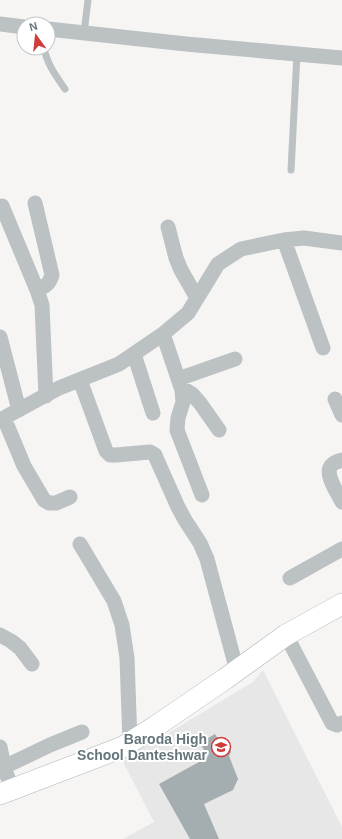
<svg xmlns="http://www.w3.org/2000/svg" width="342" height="839" viewBox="0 0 342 839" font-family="Arial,sans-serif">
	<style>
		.built { fill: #e7e7e7 }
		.building { fill: #a4adb0 }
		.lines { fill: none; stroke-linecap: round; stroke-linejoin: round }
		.secondary-casing { stroke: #aeb5b8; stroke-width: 22 }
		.lane { stroke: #bcc1c3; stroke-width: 7 }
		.street { stroke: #bcc1c3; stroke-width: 15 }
		.secondary { stroke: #fff; stroke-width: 21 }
		.labels { text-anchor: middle; stroke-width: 4; stroke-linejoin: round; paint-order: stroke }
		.poi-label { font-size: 14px; font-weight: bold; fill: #65767b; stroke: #fff; text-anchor: end }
	</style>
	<rect width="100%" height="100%" fill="#f6f5f3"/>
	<path class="built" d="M263,670L342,827V839H123L154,822L120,756L160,738L253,682Z"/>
	<path class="building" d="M215,734L223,747L227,745L231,752L229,756L238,779L233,790L204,804L219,839H190L159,784L208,757L200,743Z"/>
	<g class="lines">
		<defs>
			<path id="secondary" d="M0,794L123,747L156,726L225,679L286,635L342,604"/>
		</defs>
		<use href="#secondary" class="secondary-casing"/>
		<path class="lane" d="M84,33L88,0
			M44,48C47,64 56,76 65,89
			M291,170L297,54"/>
		<path class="street" d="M0,24L24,27
			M48,29L186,44L342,58
			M35,203L52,275C49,285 45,286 37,290
			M2,206L37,290L42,305L46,396
			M168,227L176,258L181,270L197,298
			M284,240L323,348
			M163,334L182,390L183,402L178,418L177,430L202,495
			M0,337L19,410
			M134,354L153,413
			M178,379L235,359
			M80,380L106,451L110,455H116L150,452L155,455L157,460L178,507L185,520L200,543L207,559L237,671
			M181,387L192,394L200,403L219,430
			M335,399L342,415
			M4,418L24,466L44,500L49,503H56L70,497
			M0,420L59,388L119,364L163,334L188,313L218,264L241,249L284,240L304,238L342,243
			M342,460C339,461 335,462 333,464C322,472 338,493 342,502
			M80,544L114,601L122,625L127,658L130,742
			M290,578L342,549
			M0,635L11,641L20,648L32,664
			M286,635L332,723L337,725L342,723
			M0,747L4,767L12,789
			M4,767L50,745L82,732"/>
		<use href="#secondary" class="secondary"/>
	</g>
	<defs>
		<symbol id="school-ring" viewBox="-11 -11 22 22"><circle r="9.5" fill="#fff" stroke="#ce3c3b" stroke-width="1.5"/><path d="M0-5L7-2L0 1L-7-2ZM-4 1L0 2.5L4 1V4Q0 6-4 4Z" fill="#ce3c3b"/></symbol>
	</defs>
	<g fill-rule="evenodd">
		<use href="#school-ring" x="210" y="736" width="22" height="22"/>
	</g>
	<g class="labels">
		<g class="poi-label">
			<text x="207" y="744">Baroda High<tspan x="207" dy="16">School Danteshwar</tspan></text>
		</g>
	</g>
	<g transform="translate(36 36) rotate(345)"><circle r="19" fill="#ffffff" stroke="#c1c8ca"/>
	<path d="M0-3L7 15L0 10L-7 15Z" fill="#ce3c3b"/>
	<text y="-6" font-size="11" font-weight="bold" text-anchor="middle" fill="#65767b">N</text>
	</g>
</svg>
